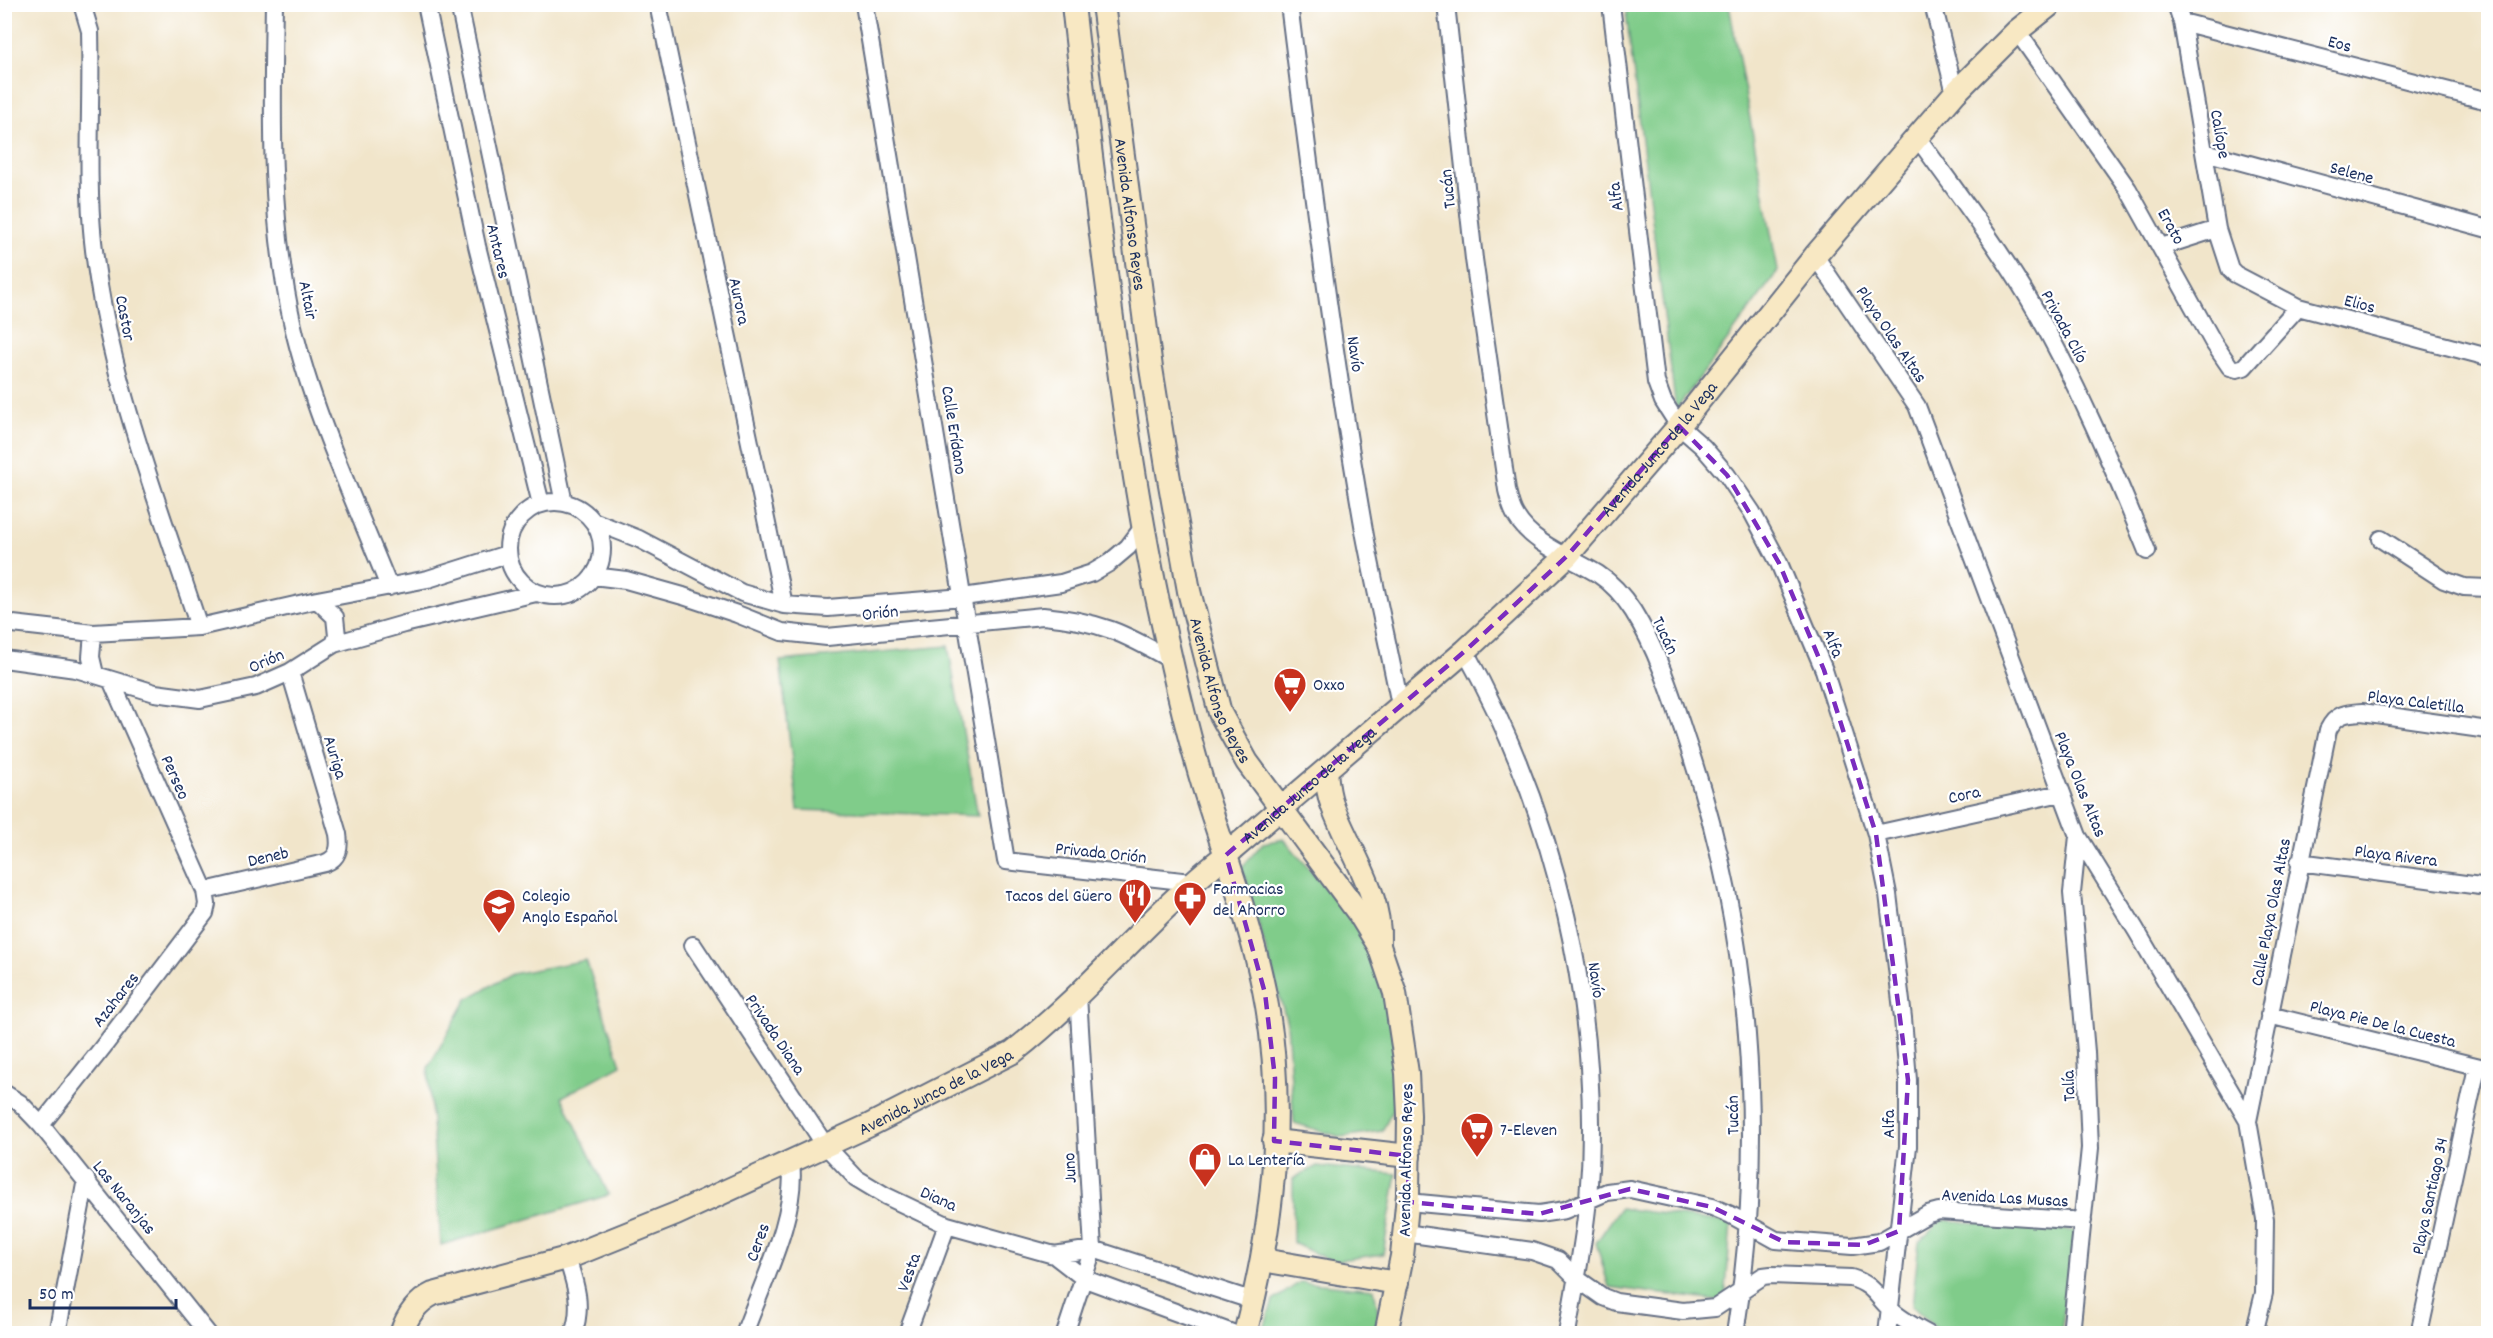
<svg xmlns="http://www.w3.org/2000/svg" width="2493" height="1338" viewBox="0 0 2493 1338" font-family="Dekko,sans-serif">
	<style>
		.green { fill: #80cc8a; stroke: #4e7e74; stroke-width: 1.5 }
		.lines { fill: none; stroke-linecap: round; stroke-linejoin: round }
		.street-casing { stroke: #666f84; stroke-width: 20 }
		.secondary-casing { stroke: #666f84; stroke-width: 26 }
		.street { stroke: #fff; stroke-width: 16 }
		.secondary { stroke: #f8e8c3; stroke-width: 22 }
		.marked { fill: none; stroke: #7b2cbf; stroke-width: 4.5; stroke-dasharray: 12 8; stroke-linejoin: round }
		.labels { text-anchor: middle; stroke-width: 4.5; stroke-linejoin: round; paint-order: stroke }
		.street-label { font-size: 18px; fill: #1b2f5e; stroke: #fff }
		.poi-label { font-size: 18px; fill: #1b2f5e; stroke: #fff; text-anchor: start }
	</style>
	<rect width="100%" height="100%" fill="#fff"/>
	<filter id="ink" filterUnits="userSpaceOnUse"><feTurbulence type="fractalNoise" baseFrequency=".0167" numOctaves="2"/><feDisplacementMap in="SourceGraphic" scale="12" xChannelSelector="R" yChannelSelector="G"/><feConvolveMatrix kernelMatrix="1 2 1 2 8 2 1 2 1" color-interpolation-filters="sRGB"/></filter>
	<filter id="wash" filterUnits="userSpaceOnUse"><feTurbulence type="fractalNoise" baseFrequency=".008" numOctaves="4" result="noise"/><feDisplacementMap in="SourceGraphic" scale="24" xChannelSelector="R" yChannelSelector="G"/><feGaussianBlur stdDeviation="1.35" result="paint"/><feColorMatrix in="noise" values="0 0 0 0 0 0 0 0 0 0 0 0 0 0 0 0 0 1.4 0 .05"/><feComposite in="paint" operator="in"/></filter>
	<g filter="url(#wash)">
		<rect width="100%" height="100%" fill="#f1e5ca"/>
		<path class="green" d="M1625,5H1729L1778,271L1676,410Z
			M948,646L978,816L798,810L780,661Z
			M1284,839L1369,940L1406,1086L1382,1131L1341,1137L1294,1123L1287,1023L1242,867L1263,843Z
			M586,960L621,1065L562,1097L609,1195L441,1245L428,1068L467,999L512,974Z
			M1317,1166L1397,1174L1383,1254L1331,1261L1293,1243V1179Z
			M1620,1208L1731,1223L1725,1302L1609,1287L1596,1243Z
			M1942,1220L2075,1231L2061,1333L1992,1334L1937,1329L1912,1306L1919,1242Z
			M1300,1282L1374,1289L1382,1333L1262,1334L1273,1301Z"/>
	</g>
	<g filter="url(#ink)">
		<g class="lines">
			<defs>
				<path id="street" d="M82,4L90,31C92,101 86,172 93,241C107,374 158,501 199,627
					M274,4C272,112 269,220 293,326C313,413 356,504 389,587
					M426,4L477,246L541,504
					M459,4L564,503
					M658,4L784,605
					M864,4L1006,861L1191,882
					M1289,4C1311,182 1334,360 1365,536C1376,593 1389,649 1400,705
					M1446,4L1474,259L1507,490C1509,498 1511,509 1516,516C1533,545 1571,557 1598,574C1612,583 1624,597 1633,611C1657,649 1672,696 1686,739C1751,930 1767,1134 1735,1334
					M1611,4L1656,382L1663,401L1679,426L1703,447L1727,475L1752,512L1779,563L1824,670L1876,834L1888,894L1903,1018L1908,1080V1146L1887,1334
					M1933,4L1955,93
					M2176,4L2182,22L2217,229L2230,269L2235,274L2298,307L2488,357
					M2182,22L2488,101
					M2017,31L2128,189L2213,342L2230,367L2237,369L2244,367L2298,307
					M1917,137C1955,190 1995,242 2029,299C2076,379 2112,465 2147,551
					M2205,152L2488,229
					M2161,247L2217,229
					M1815,256L1917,406L2078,836L2136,930L2248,1121L2265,1219L2264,1293L2254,1334
					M508 549a47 47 0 1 1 94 0a47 47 0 1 1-94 0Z
					M593,521L639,539L742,593L784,605L828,608L963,597L1061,583L1092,573L1109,563L1128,547L1143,527
					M2381,539L2444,580L2464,587L2488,588
					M593,576L626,580L683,596L737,614L782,632L827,637L1043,616C1099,621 1124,633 1171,660
					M317,600L335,617L337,636L334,644
					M4,623L93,633L199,627L317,600L428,579L507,554
					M93,633L91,657L95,674
					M1465,651C1555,813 1604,1013 1588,1199C1584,1244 1574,1289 1567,1334
					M4,659L76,669L155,693L200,699L256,687L290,672L334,644L404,624L536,593
					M1876,834L2061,793
					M2299,862L2488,887
					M205,891L325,863C339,858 340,847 338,834L290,672
					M693,945L825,1145L856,1178L886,1196L947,1225L1054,1255L1085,1279L1235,1334
					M2269,1015L2488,1069
					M4,1093L20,1103L41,1125L208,1334
					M2248,1121L2328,730C2336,714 2345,713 2362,712L2488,730
					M41,1125L103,1047L205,913L207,904L205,891L111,680
					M1408,1202L1539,1214L1565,1210L1607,1192L1630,1189L1712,1207L1731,1215L1776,1240L1852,1246L1879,1242L1928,1214L1939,1211L2083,1221
					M1405,1233L1532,1251L1558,1260L1576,1278L1603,1297L1616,1302L1683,1311L1715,1308L1763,1276L1771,1275L1851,1278C1874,1285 1875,1295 1891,1310C1902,1320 1915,1327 1928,1334
					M1054,1255L1093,1249L1254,1301
					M567,1258C576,1285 583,1306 573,1334
					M57,1334L86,1179
					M744,1334C762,1283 798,1215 791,1162
					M907,1334L947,1225
					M1065,1334L1093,1249L1078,995
					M2071,1334L2090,1148L2086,1052L2072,893L2078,836
					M2419,1334L2477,1067"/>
				<g id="secondary">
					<path d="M1073,4C1083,97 1095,189 1107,281C1121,387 1135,492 1157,597C1171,661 1185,725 1204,788C1225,856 1250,921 1264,990C1287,1104 1274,1223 1245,1334"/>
					<path id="s1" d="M1103,4L1151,368L1168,473L1189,591L1220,713L1247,762L1360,915L1379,946L1395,993L1407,1073L1409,1115L1408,1195L1402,1256L1386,1334"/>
					<path d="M1326,771C1327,783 1328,795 1333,807C1350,852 1381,892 1379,942"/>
					<path d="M1274,1141L1409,1156"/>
					<path d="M1263,1260L1397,1283"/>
					<path id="s2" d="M401,1334C407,1316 416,1302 433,1294L567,1258L676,1214L868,1126L1013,1052C1089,993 1149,915 1226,855L1465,651L1567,556L1679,426L1815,256L1955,93L2017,31L2051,4"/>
				</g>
			</defs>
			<use href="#street" class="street-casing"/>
			<use href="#secondary" class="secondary-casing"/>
			<use href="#street" class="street"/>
			<use href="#secondary" class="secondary"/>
		</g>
	</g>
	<path class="marked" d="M1679,426L1727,475L1779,563L1824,670L1876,834L1908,1080L1899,1231L1864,1245L1784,1242L1712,1207L1630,1189L1539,1214L1408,1202L1409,1156L1274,1141L1275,1078L1265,993L1226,855L1465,651L1567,556Z"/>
	<defs>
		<symbol id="supermarket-pin" viewBox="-11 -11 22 30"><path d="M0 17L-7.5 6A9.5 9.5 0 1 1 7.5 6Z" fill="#c8321e" stroke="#fff"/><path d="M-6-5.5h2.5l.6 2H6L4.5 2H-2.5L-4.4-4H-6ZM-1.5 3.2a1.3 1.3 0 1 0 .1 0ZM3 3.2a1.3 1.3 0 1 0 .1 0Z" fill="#fff"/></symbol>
		<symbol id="restaurant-pin" viewBox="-11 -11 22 30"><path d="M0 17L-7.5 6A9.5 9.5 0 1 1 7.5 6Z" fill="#c8321e" stroke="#fff"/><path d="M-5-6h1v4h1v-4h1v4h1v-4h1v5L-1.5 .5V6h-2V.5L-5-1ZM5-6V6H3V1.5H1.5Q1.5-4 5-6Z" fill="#fff"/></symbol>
		<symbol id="pharmacy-pin" viewBox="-11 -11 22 30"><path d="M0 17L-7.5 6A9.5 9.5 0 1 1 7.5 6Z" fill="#c8321e" stroke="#fff"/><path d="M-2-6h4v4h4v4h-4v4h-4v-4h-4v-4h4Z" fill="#fff"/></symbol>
		<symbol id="university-pin" viewBox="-11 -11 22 30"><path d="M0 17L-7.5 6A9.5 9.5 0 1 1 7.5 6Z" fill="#c8321e" stroke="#fff"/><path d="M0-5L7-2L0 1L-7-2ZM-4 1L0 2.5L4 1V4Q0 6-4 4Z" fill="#fff"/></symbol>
		<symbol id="shop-pin" viewBox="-11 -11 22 30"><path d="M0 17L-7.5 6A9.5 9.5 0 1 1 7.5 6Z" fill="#c8321e" stroke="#fff"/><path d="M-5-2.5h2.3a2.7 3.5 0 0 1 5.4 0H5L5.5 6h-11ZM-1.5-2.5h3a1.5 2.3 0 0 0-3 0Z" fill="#fff"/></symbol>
	</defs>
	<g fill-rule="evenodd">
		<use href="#supermarket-pin" x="1271" y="665" width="38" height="52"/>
		<use href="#restaurant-pin" x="1116" y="876" width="38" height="52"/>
		<use href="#pharmacy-pin" x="1171" y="879" width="38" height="52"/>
		<use href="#university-pin" x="480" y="886" width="38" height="52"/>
		<use href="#supermarket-pin" x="1458" y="1110" width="38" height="52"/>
		<use href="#shop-pin" x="1186" y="1140" width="38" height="52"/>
	</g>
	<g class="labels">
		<g class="street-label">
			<text transform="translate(2340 43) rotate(15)" y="6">Eos</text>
			<text transform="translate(2221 134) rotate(80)" y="6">Calíope</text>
			<text transform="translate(2352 172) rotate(15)" y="6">Selene</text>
			<text transform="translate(1447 189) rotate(-96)" y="6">Tucán</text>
			<text transform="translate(1615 197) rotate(-97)" y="6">Alfa</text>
			<text dy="6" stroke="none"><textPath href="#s1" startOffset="212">Avenida Alfonso Reyes</textPath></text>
			<text transform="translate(2172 226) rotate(61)" y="6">Erato</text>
			<text transform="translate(499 251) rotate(77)" y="6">Antares</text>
			<text transform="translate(309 300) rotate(79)" y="6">Altair</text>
			<text transform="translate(740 301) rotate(78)" y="6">Aurora</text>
			<text transform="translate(2360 303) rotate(15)" y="6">Elios</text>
			<text transform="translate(126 318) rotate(79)" y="6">Castor</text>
			<text transform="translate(2065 326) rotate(62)" y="6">Privada Clío</text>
			<text transform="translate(1892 334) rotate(56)" y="6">Playa Olas Altas</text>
			<text transform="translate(1356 354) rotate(82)" y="6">Navío</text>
			<text transform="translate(955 430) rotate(81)" y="6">Calle Erídano</text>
			<text dy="6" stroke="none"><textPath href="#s2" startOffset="1568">Avenida Junco de la Vega</textPath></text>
			<text transform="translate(880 612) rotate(-6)" y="6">Orión</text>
			<text transform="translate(1666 635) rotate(65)" y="6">Tucán</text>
			<text transform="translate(1834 643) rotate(68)" y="6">Alfa</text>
			<text transform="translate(266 660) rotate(-24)" y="6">Orión</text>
			<text dy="6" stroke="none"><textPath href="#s1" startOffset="698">Avenida Alfonso Reyes</textPath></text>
			<text transform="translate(2416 701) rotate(7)" y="6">Playa Caletilla</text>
			<text transform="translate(336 757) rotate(73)" y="6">Auriga</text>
			<text transform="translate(176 777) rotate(66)" y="6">Perseo</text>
			<text transform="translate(2081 784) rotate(68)" y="6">Playa Olas Altas</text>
			<text dy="6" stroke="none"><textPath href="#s2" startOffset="1082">Avenida Junco de la Vega</textPath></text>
			<text transform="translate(1964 794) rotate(-12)" y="6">Cora</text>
			<text transform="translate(1101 852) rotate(6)" y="6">Privada Orión</text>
			<text transform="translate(2396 855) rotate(7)" y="6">Playa Rivera</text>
			<text transform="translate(268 856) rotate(-13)" y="6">Deneb</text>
			<text transform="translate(2270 912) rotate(-79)" y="6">Calle Playa Olas Altas</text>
			<text transform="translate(1597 980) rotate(82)" y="6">Navío</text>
			<text transform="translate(115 999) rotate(-52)" y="6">Azahares</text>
			<text transform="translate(2383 1023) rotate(14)" y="6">Playa Pie De la Cuesta</text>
			<text transform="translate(776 1034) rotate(56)" y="6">Privada Diana</text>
			<text transform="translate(2068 1086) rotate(-92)" y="6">Talía</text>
			<text dy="6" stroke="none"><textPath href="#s2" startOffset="596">Avenida Junco de la Vega</textPath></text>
			<text transform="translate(1732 1115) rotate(-91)" y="6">Tucán</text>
			<text transform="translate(1888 1124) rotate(-90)" y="6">Alfa</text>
			<text transform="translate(1405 1160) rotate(-89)" y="6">Avenida Alfonso Reyes</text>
			<text transform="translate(1069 1168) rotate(-93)" y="6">Juno</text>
			<text transform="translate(2429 1196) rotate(-78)" y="6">Playa Santiago 34</text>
			<text transform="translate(125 1197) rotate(51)" y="6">Las Naranjas</text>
			<text transform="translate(2005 1197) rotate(3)" y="6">Avenida Las Musas</text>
			<text transform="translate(939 1198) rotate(24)" y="6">Diana</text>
			<text transform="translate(757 1242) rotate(-70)" y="6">Ceres</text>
			<text transform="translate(908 1272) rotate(-70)" y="6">Vesta</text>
		</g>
		<g class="poi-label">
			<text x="1313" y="690">Oxxo</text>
			<text x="1213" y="894">Farmacias<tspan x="1213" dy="21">del Ahorro</tspan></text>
			<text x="522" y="901">Colegio<tspan x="522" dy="21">Anglo Español</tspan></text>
			<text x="1112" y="901" text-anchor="end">Tacos del Güero</text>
			<text x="1500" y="1135">7-Eleven</text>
			<text x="1228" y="1165">La Lentería</text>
		</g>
	</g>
	<rect width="2493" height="1338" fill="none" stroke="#fff" stroke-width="24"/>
	<path d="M30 1299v9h146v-9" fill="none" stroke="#1b2f5e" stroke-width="3"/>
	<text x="39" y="1299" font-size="18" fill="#1b2f5e" stroke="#ffffff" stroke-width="4.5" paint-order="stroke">50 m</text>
</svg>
